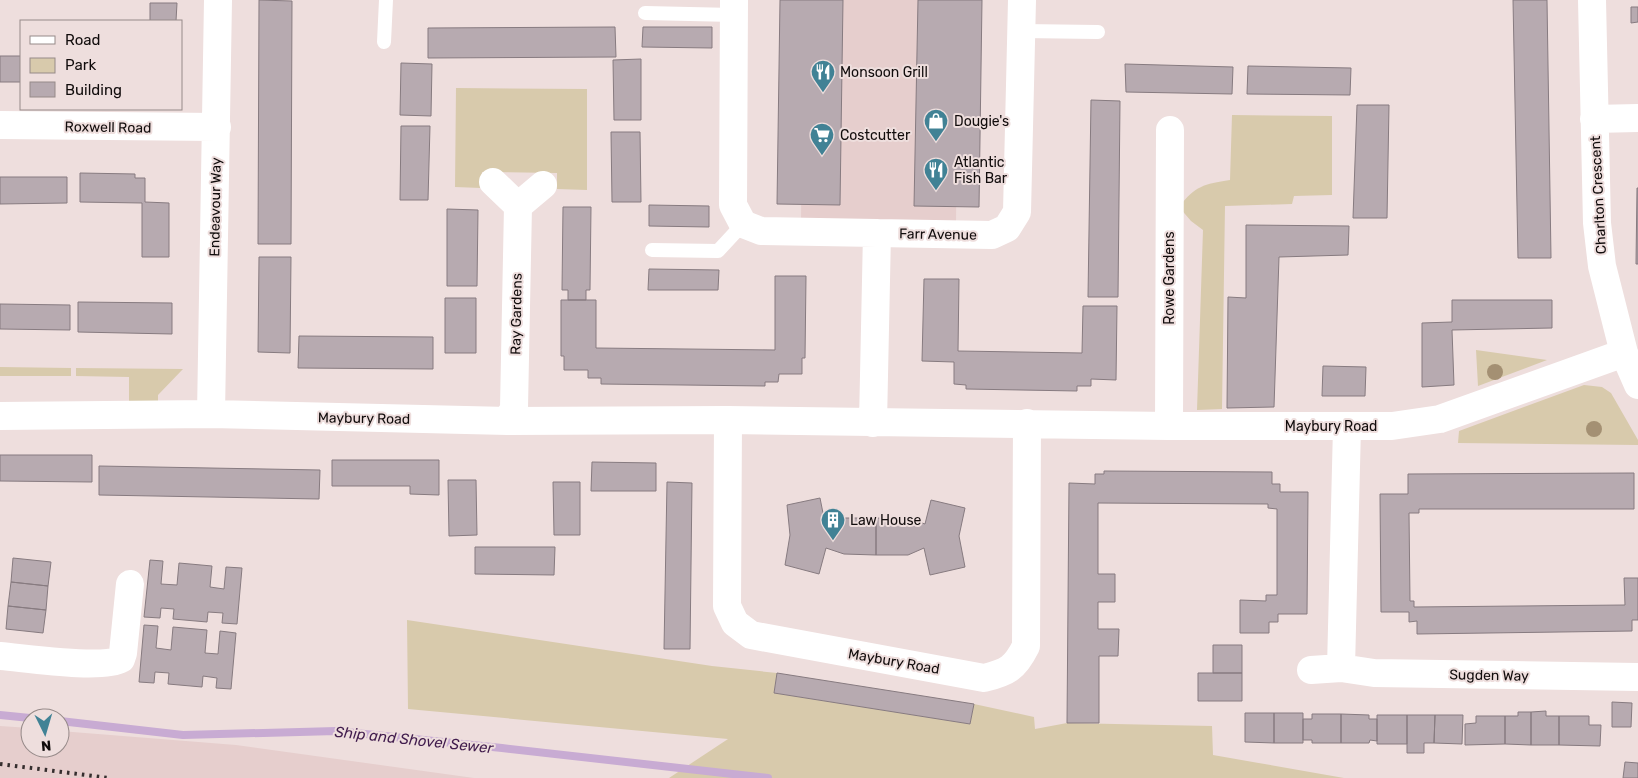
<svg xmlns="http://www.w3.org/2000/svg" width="1638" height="778" viewBox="0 0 1638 778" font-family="Rubik,sans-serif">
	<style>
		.built { fill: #e6cecd }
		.green { fill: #d8caac }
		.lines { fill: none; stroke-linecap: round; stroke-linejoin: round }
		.stream { stroke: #c8abd3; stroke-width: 8 }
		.building { fill: #b7aab0; stroke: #877b80 }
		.lane { stroke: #fff; stroke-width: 14 }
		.street { stroke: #fff; stroke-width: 28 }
		.rail { stroke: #352e2e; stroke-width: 4; stroke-dasharray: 2.5 5; stroke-linecap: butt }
		.tree { fill: #a49073 }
		.labels { text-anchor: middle; stroke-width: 4; stroke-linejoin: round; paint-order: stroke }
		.poi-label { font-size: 14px; fill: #110c0c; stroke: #eededd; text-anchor: start }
		.street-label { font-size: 14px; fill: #110c0c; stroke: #eededd }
		.water-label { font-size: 15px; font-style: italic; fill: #411c4d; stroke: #eededd }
	</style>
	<rect width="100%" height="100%" fill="#eededd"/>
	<path class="built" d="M803,0H958L956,224L801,223Z
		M0,726L30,728V748H60V731L236,745L474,778H0Z"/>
	<path class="green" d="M456,88L587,89V190L557,189V173L482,172L481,188L455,187Z
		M1232,115L1332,116V195L1294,196L1292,204L1225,206L1222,409L1197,410L1203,230L1191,221L1179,207C1195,186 1204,184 1230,180Z
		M1476,350L1547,360L1478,386Z
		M0,367L71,368V376H0Z
		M76,368L183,369L158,395V405H129V377L76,376Z
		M1584,385L1602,387L1611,393L1638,440V445L1458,443L1459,431Z
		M407,620L712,666L777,673L774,693L970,724L974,704L1034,717L1035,729L1067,723L1212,726L1213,755L1344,778H669L728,739L408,709Z"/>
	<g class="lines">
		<path class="stream" d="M0,715L30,718
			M60,721L183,735L336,731L502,748L768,778"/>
	</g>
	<path class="building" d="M259,0L292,1L291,244H258Z
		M780,0H843L840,205L777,204Z
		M918,0H982L979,207L914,206Z
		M1513,0H1547L1551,258H1518Z
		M150,3H177L176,21H150Z
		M1631,7H1638V22L1631,23Z
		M615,27L616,57L428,58V28Z
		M643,27H712V48L642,47Z
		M0,56H21V82H0Z
		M641,59V120H614L613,60Z
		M401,63L432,64L431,116L400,115Z
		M1125,64L1233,67L1232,94L1126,92Z
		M1248,66L1351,68L1350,95L1247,94Z
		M1091,100L1120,101L1118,297H1088Z
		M1357,105H1389L1387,218H1353Z
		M401,126H430L428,200H400Z
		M611,132H640L641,202H612Z
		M80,173L135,174V178H145V202L169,203V257H142V203L80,202Z
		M0,177H67V203L0,204Z
		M1637,188H1638V264H1636Z
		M649,205L709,206V227L649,226Z
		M563,207H591L590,290H586V300H568V290H562Z
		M447,209L478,210L477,286H447Z
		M1246,225L1349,226L1348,255L1279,257L1274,407L1227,408L1228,297L1246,298Z
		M259,257H291L290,353L258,352Z
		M649,269L719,270L718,290H648Z
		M775,276H806L805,358H802V374H779L778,382H765V386L601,384V378H588V370H564V356H561V300H596V348L775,350Z
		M924,279H959L958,351L1082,353L1083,306H1117L1116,380L1091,379V386H1077V391L966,389V385L954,384V362L922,361Z
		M445,298H476V353H445Z
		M1452,300H1552V328L1452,330L1454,385L1422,387V323L1452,322Z
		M78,302L172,303V334L78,332Z
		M0,304L70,305V330L0,329Z
		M299,336L433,337V369L298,368Z
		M1323,366L1366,367L1365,396H1322Z
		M0,455H92V482L0,481Z
		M332,460H439V495L410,494V486H332Z
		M592,462L656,463V491H591Z
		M99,466L320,470L319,499L99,495Z
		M1104,471L1272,472V484H1280V492H1308L1307,614H1278V622H1269V633H1240V600L1266,601V595H1277V509L1268,508V504L1098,503V574H1115V602H1098V629H1119L1118,656H1099V723H1067L1069,483L1095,484V474H1104Z
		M1634,473V509H1419V513H1409L1410,601H1414V607L1625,605L1624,578H1638V620H1632V631L1417,634V621L1409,622V612H1381L1380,494H1408V474Z
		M448,480H476L477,535L449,536Z
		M553,482H580V535H554Z
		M667,482L692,483L690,649H664Z
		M820,498L825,523L843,518H876V555L844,554L826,548L819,574L785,565L790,535L787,505Z
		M931,500L965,508L959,536L965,567L930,575L924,548L908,555H876V518H908L925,524Z
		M475,547H555L554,575L475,574Z
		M13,558L51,562L48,586L11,582Z
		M150,560L163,561L161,584L177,585L179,563L212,566L210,587L224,589L226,567L242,568L237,624L222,623L223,613L208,612L207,622L173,619L174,609L161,608L160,618L144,617Z
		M11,582L48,586L46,610L8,606Z
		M8,606L46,610L43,633L6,629Z
		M144,625L158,626L156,648L171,650L173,627L207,630L205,653L218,654L220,631L236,633L231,689L216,688L217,678L203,676L202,687L168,684L169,673L155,672L154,683L139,682Z
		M1213,645H1242V673H1213Z
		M777,673L974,704L970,724L774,693Z
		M1198,673H1242V701H1198Z
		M1612,702L1632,703L1631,727H1612Z
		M1546,711V716H1559V745H1531V712Z
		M1518,712H1531V745L1505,744V716H1518Z
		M1245,713H1274V743L1245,742Z
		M1274,713H1303V743H1274Z
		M1312,714H1341V743H1312V740H1303V719H1312Z
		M1341,714L1369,715V719H1377V741L1370,740L1369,743H1341Z
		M1377,715H1407V744H1377Z
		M1407,715H1435L1434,743H1424V753H1407Z
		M1435,715H1463L1462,744L1434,743Z
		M1476,716H1505V744L1465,745V724L1476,723Z
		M1559,716H1589V725H1601L1600,746L1559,745Z
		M1625,762L1638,763V778H1623Z"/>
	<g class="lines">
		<path class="lane" d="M645,13L734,15
			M1022,31L1098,32
			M384,42L386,0
			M652,250L718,251L743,224"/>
		<path class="street" d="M734,0L733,205L743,224L761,231L992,235L1007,228L1017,212L1022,0
			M1592,0L1597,223L1602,266L1624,353L1638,385
			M1594,119L1638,118
			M0,125L217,127
			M493,182L518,206L543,185
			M211,414L218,0
			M0,416L211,414L508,421L728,420L1169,426H1392L1440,419L1624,353
			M728,420L727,606L735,623L751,635L984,678C1008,672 1015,668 1026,646L1027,423
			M508,421L514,408L518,206
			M873,423L877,233
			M1169,426L1170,130
			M1347,427L1341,668L1374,673L1638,677
			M0,656C25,658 102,670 121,659L123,653L130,584
			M1311,670L1341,668"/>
		<path class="rail" d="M0,764L109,778"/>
	</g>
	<g class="tree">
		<circle cx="1495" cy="372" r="8"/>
		<circle cx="1594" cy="429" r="8"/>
	</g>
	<defs>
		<symbol id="restaurant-pin" viewBox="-11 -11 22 30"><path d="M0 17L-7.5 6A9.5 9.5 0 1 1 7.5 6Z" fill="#418295" stroke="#eededd"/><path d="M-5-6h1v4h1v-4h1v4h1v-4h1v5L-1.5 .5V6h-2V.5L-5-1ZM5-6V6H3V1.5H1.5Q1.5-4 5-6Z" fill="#fff"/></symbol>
		<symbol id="shop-pin" viewBox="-11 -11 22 30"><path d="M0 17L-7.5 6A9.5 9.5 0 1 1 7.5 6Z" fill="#418295" stroke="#eededd"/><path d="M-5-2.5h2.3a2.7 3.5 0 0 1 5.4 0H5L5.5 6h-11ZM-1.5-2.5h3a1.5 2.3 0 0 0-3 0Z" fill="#fff"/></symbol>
		<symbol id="supermarket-pin" viewBox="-11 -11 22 30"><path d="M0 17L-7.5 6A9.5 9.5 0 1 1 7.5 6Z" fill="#418295" stroke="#eededd"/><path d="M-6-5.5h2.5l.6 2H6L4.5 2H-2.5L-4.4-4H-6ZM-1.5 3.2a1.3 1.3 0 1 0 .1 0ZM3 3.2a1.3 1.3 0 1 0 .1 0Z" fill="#fff"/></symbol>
		<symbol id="building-pin" viewBox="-11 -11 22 30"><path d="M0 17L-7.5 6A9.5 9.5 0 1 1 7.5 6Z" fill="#418295" stroke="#eededd"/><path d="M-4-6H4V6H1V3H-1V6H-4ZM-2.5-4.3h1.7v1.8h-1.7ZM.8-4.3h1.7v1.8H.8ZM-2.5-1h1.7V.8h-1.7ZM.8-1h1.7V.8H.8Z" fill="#fff"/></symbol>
	</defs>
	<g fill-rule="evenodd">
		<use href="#restaurant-pin" x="809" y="58" width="28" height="38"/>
		<use href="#shop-pin" x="922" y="107" width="28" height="38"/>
		<use href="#supermarket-pin" x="808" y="121" width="28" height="38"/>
		<use href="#restaurant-pin" x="922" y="156" width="28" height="38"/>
		<use href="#building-pin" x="819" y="506" width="28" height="38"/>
	</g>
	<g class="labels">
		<g class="poi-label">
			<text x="840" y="77">Monsoon Grill</text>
			<text x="954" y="126">Dougie's</text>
			<text x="840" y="140">Costcutter</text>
			<text x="954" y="167">Atlantic<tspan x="954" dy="16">Fish Bar</tspan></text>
			<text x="850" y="525">Law House</text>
		</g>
		<g class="street-label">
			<text transform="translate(108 127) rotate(1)" y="5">Roxwell Road</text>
			<text transform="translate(1598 195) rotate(-93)" y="5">Charlton Crescent</text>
			<text transform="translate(215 207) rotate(-89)" y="5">Endeavour Way</text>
			<text transform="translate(938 234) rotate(1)" y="5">Farr Avenue</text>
			<text transform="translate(1169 278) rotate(-90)" y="5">Rowe Gardens</text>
			<text transform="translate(516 314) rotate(-89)" y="5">Ray Gardens</text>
			<text transform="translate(364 418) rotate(1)" y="5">Maybury Road</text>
			<text x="1331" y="431">Maybury Road</text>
			<text transform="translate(894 661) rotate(10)" y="5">Maybury Road</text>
			<text transform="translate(1489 675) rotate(1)" y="5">Sugden Way</text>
		</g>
		<g class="water-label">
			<text transform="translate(414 740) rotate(6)" y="5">Ship and Shovel Sewer</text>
		</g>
	</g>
	<rect x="20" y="20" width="162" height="90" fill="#eededd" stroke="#968a89"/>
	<rect x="30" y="36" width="25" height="8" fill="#ffffff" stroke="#968a89"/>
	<text x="65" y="45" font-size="15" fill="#110c0c">Road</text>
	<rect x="30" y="58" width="25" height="15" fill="#d8caac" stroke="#968a89"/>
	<text x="65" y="70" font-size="15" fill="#110c0c">Park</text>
	<rect x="30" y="82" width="25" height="15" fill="#b7aab0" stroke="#968a89"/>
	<text x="65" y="95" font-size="15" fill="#110c0c">Building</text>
	<g transform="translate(45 733) rotate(175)"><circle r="24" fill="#eededd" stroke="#968a89"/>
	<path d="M0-4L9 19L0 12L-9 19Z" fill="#418295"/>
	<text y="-8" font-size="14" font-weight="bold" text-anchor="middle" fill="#110c0c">N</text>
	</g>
</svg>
